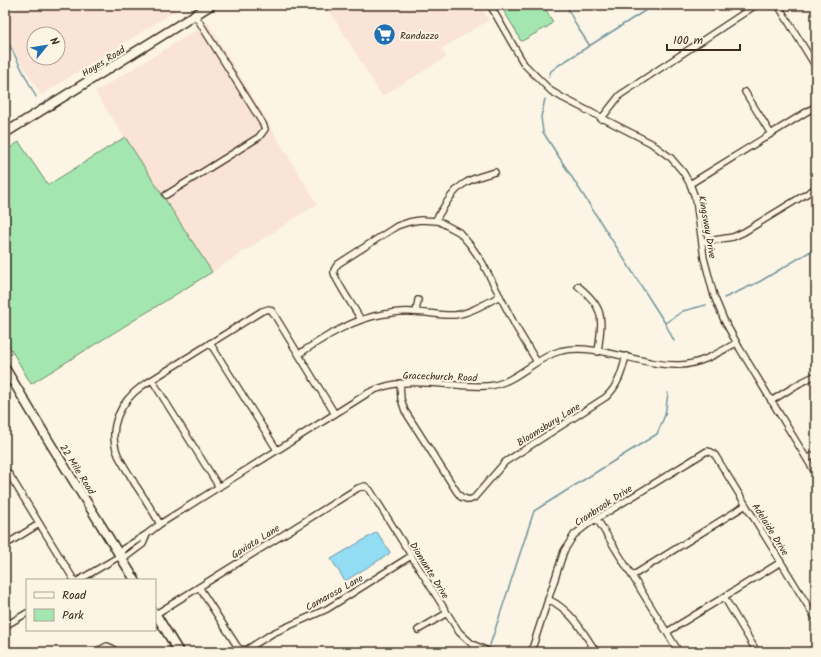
<svg xmlns="http://www.w3.org/2000/svg" width="821" height="657" viewBox="0 0 821 657" font-family="Kalam,sans-serif">
	<style>
		.built { fill: #fae3d7; fill-rule: evenodd }
		.green { fill: #a3e6b0; stroke: #6f8867 }
		.water { fill: #93ddf4; stroke: #70959e }
		.lines { fill: none; stroke-linecap: round; stroke-linejoin: round }
		.stream { stroke: #70959e; stroke-width: 1.5 }
		.street-casing { stroke: #3b2a1e; stroke-width: 8 }
		.secondary-casing { stroke: #3b2a1e; stroke-width: 11 }
		.street { stroke: #fcf5e5; stroke-width: 5.5 }
		.secondary { stroke: #fcf5e5; stroke-width: 8 }
		.labels { text-anchor: middle; stroke-width: 4; stroke-linejoin: round; paint-order: stroke }
		.poi-label { font-size: 10px; fill: #3b2a1e; stroke: #fcf5e5; text-anchor: start }
		.street-label { font-size: 10px; fill: #3b2a1e; stroke: #fcf5e5 }
	</style>
	<rect width="100%" height="100%" fill="#fcf5e5"/>
	<filter id="ink" filterUnits="userSpaceOnUse"><feTurbulence type="fractalNoise" baseFrequency=".025" numOctaves="2"/><feDisplacementMap in="SourceGraphic" scale="8" xChannelSelector="R" yChannelSelector="G"/><feConvolveMatrix kernelMatrix="1 2 1 2 8 2 1 2 1" color-interpolation-filters="sRGB"/></filter>
	<g filter="url(#ink)">
		<path class="built" d="M22,5H182L183,6L41,95L5,36V16ZM34,34H58V58H34Z
			M326,5H479L489,20L441,49L447,57L382,96Z
			M208,23L317,204L212,272L95,92Z"/>
		<path class="green" d="M500,5H543L553,22L549,26L522,41L520,40L516,31Z
			M125,137L212,272L31,384L5,339V151L19,142L48,185Z"/>
		<path class="water" d="M377,532L390,552L389,554L345,581L331,559Z"/>
		<g class="lines">
			<path class="stream" d="M566,5L576,25L590,46
				M5,36L36,97
				M549,76L551,71L559,65L654,5
				M545,99L541,117L543,132L665,323L674,341
				M724,298L759,282L816,248
				M665,323L683,311L706,305
				M490,645L534,511L657,434L665,415L668,393"/>
			<defs>
				<path id="street" d="M490,5L524,64L551,91L563,98L651,143L671,158L683,172L690,184L696,200L704,258L714,296L724,320L740,349L816,474
					M778,5L816,67
					M745,92L771,134
					M601,119L620,95L756,5
					M690,184L816,106
					M166,195L259,137L265,129L263,124L195,15
					M435,221C444,207 452,190 467,182C475,177 486,175 495,172
					M702,242L733,237L744,232L816,188
					M578,286C606,309 602,318 598,352
					M416,312L418,300
					M361,320C356,310 336,282 334,273C333,269 336,267 338,264L397,226L409,222L420,220L438,221L459,232L471,246L482,262L516,327L537,362
					M210,343L277,450
					M299,354C325,337 352,319 384,314C393,313 403,311 412,312C426,312 441,316 455,315C471,313 486,303 500,296
					M152,380L219,487
					M400,383L401,399L405,411L457,492L461,497L469,500L474,498L505,462L606,397C618,386 622,372 626,356
					M771,401L800,383L816,375
					M807,459L816,454
					M5,471L9,474L74,580
					M597,519L679,652
					M160,524C152,510 144,497 135,484C130,475 123,465 118,455C107,428 120,402 142,386L262,311L269,309L272,311L335,414
					M5,545L39,524
					M120,556L123,549L147,534
					M632,576L746,505
					M79,580L120,556H127L143,544L147,534L160,524L368,393C407,373 445,388 487,386C514,385 534,358 560,351C597,342 643,367 680,365C701,364 718,353 736,343
					M199,587L237,646L240,649L246,650L273,633L327,609L411,556
					M724,597L757,652
					M548,599C571,610 583,631 596,652
					M156,614L358,488L365,486L370,490L459,632L472,644L490,652
					M5,626L27,613
					M418,630L447,613
					M667,632L781,562
					M95,652L107,646L112,648L116,652
					M531,652L564,551L574,535L588,524L707,451L711,452L715,455L816,619"/>
				<path id="secondary" d="M5,133L211,5
					M5,368L50,443L135,580
					M155,613L179,652"/>
			</defs>
			<use href="#street" class="street-casing"/>
			<use href="#secondary" class="secondary-casing"/>
			<use href="#street" class="street"/>
			<use href="#secondary" class="secondary"/>
		</g>
	</g>
	<defs>
		<symbol id="supermarket-disc" viewBox="-11 -11 22 22"><circle r="9.5" fill="#1f6fb2" stroke="#fcf5e5"/><path d="M-6-5.5h2.5l.6 2H6L4.5 2H-2.5L-4.4-4H-6ZM-1.5 3.2a1.3 1.3 0 1 0 .1 0ZM3 3.2a1.3 1.3 0 1 0 .1 0Z" fill="#fff"/></symbol>
	</defs>
	<g fill-rule="evenodd">
		<use href="#supermarket-disc" x="372" y="22" width="25" height="25"/>
	</g>
	<g class="labels">
		<g class="poi-label">
			<text x="400" y="39">Randazzo</text>
		</g>
		<g class="street-label">
			<text transform="translate(103 61) rotate(-32)" y="4">Hayes Road</text>
			<text transform="translate(708 227) rotate(80)" y="4">Kingsway Drive</text>
			<text transform="translate(440 376) rotate(2)" y="4">Gracechurch Road</text>
			<text transform="translate(548 424) rotate(-32)" y="4">Bloomsbury Lane</text>
			<text transform="translate(78 469) rotate(58)" y="4">22 Mile Road</text>
			<text transform="translate(603 505) rotate(-33)" y="4">Cranbrook Drive</text>
			<text transform="translate(771 529) rotate(58)" y="4">Adelaide Drive</text>
			<text transform="translate(255 541) rotate(-32)" y="4">Gaviota Lane</text>
			<text transform="translate(430 570) rotate(58)" y="4">Diamante Drive</text>
			<text transform="translate(334 592) rotate(-29)" y="4">Camarosa Lane</text>
		</g>
	</g>
	<rect width="821" height="657" fill="none" stroke="#fcf5e5" stroke-width="20"/>
	<rect x="10" y="10" width="801" height="637" fill="none" stroke="#3b2a1e" stroke-width="1.5" filter="url(#ink)"/>
	<rect x="26" y="579" width="130" height="52" fill="#fcf5e5" stroke="#afa495"/>
	<rect x="34" y="592" width="20" height="6" fill="#fcf5e5" stroke="#afa495"/>
	<text x="62" y="599" font-size="12" fill="#3b2a1e">Road</text>
	<rect x="34" y="609" width="20" height="12" fill="#a3e6b0" stroke="#afa495"/>
	<text x="62" y="619" font-size="12" fill="#3b2a1e">Park</text>
	<g transform="translate(46 46) rotate(60)"><circle r="19" fill="#fcf5e5" stroke="#afa495"/>
	<path d="M0-3L7 15L0 10L-7 15Z" fill="#1f6fb2"/>
	<text y="-6" font-size="11" font-weight="bold" text-anchor="middle" fill="#3b2a1e">N</text>
	</g>
	<path d="M667 44v6h73v-6" fill="none" stroke="#3b2a1e" stroke-width="2"/>
	<text x="673" y="44" font-size="12" fill="#3b2a1e" stroke="#fcf5e5" stroke-width="3" paint-order="stroke">100 m</text>
</svg>
